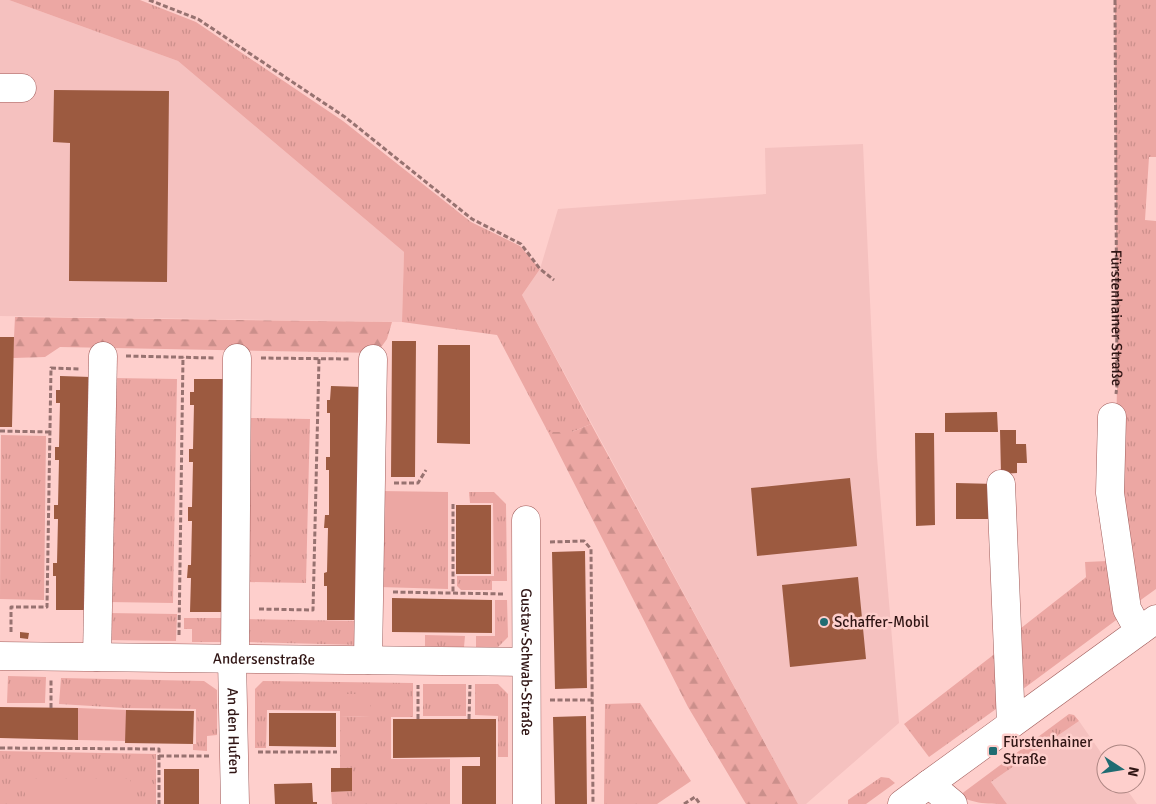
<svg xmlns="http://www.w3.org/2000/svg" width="1156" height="804" viewBox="0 0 1156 804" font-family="Signika,sans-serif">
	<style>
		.built { fill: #f5c1bf }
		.grass { fill: url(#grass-tufts) }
		.forest { fill: url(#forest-firs) }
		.garden { fill: #eca7a3 }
		.building { fill: #9c5a40 }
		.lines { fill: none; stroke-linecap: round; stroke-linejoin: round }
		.minor-casing { stroke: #a15d5b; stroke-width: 29 }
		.path { stroke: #977270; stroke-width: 3; stroke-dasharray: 5 2.5; stroke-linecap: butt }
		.minor { stroke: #fff; stroke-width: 28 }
		.poi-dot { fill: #206c72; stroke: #fecfcc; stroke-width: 2 }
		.labels { text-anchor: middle; stroke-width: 5; stroke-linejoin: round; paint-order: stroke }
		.street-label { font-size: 15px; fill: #301514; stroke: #fecfcc }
		.poi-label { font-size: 15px; fill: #301514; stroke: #fecfcc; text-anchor: start }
	</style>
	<defs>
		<pattern id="grass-tufts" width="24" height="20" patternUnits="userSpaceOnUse" patternTransform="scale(1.25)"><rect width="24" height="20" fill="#eca7a3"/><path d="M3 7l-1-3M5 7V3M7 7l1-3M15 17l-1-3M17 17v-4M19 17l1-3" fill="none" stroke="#cb8f8b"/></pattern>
		<pattern id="forest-firs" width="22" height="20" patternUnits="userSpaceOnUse" patternTransform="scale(1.25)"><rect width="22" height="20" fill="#eca7a3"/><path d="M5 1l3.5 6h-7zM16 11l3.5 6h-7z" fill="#cb8f8b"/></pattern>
	</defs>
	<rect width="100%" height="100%" fill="#fecfcc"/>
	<path class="built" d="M0,0H9L178,61L404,252L402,322L0,316Z
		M863,144L877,457L899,723L806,804H798L522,295L540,269L558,209L766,194L765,148Z
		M1079,721L1106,760V784H1123L1137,804H1007L991,782Z"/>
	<path class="grass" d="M9,0H140L196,22L343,121L471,222L520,246L540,269L522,295L591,424L572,432H548L497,335L402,322L404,252L178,61Z
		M1115,0H1156V157H1149L1145,220L1156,221V589L1131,607L1115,495L1117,385Z
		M112,378L177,379L173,603L108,602Z
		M249,418L310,419L306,583L247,582Z
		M1,435L46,436L44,600L0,599Z
		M469,492H494L506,504L507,581H492V590H461L457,586V576H494L493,503H470Z
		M380,529H448V589L379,587Z
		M1108,561L1123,615L1015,695L1012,635L1085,578L1086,577L1085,562Z
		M495,600H507L508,637L498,647H476V636H495Z
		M107,613L177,614L176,641L106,640Z
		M184,618H229L228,642H192V629H184Z
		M242,619L361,621V645L247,642Z
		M425,635L465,636L464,647L425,646Z
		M1001,649L1003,704L929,757L904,724Z
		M8,676L46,677L45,703H7Z
		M61,678L204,681L217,690V735L207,736V751L193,750V744H196V709L125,708L59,704Z
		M263,681L413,683V717H391V759H450V804H332L331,792L352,791V768H340V717L370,716L340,694V711L267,710L266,748H255V689Z
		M423,684H466V716H423Z
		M475,684H498L508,694V757H498V716L475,715Z
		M640,703L691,781L657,804H604L605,704Z
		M1069,714L1074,715L1079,721L991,782L1007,804C993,804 969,804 961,795L964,792Z
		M0,751L156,754V804H130V779H25V804H0Z
		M881,777L889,778L895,783L866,804H848V800Z"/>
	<path class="forest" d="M15,317L392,322L387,339L377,353L60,347L45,357L13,358Z
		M591,424L798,804H746L688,707L548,432H572Z"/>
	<path class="garden" d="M380,491L448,492V529H380Z
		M340,694H370V716L340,717Z
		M78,708L126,710V741L78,740Z
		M25,779H130V804H25Z"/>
	<path class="building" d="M54,90L169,91L167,282L69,281L70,143L53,142Z
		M0,337H14L12,427H0Z
		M392,341H416L415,477H391Z
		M438,345H470V444L437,443Z
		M60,376L91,377L87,610H56V576H53V563H57L58,519H54V505H58L59,460H55V447H59L60,403H56V390H60Z
		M194,379H226L221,612H190L191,578H187L188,565H191L192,521H188V507H192L193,462H189V449H193L194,405H190V392H194Z
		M331,386L362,387L358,620H327V586H324V573L327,572L328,528H324L325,515H329V470H326V457H330V413H327V400H330Z
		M997,412L998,432H945V413Z
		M1000,430H1016V444H1026L1027,463H1017V473L1001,474Z
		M915,433H934L935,525L916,526Z
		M850,478L857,546L757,556L751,488Z
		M956,483L996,484V519H956Z
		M456,505H491V574H456Z
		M585,551L587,688L555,689L552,552Z
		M858,577L866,659L790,667L782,585Z
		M392,598L492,600V633L392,632Z
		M20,632L29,633L28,639L20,638Z
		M0,707L78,708V740L0,738Z
		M126,710L194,711L193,744L125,743Z
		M269,713H336V747L269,746Z
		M586,716L587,804H555L553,717Z
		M393,719H496V804H462V766H480V757L393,758Z
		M331,768H352V791L331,792Z
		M164,769H199V804H164Z
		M312,783L313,802H317V804H275L274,784Z"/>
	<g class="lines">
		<defs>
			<g id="minor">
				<path d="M0,88H22"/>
				<path d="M1112,417L1110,493L1127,609L1139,631"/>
				<path d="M1001,484L1011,724"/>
				<path id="s2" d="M526,520L527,804"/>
				<path id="s3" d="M0,656L526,662"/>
				<path d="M97,657L103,356"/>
				<path id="s4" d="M232,659L235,804"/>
				<path d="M235,659L237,358"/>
				<path d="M368,660L373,359"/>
				<path d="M929,784L953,804"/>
				<path d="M902,804L929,784L1156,619"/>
			</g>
		</defs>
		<use href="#minor" class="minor-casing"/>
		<g class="path">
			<path d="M149,0L198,19L345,117L472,219L521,244L540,269L554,280"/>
			<path id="s1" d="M1115,0L1117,385L1116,394"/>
			<path d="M126,356L215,358"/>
			<path d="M261,358L350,359"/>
			<path d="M0,431L50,432"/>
			<path d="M394,483H418L426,470"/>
			<path d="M453,504V593"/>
			<path d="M550,542L584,541L591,549L593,804"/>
			<path d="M393,592L504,594"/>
			<path d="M259,609L313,610L319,359"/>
			<path d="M11,632V607H47L51,368L80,369"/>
			<path d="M179,635L183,357"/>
			<path d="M550,700H592"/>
			<path d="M51,708V679"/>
			<path d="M418,719V685"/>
			<path d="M469,719L470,685"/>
			<path d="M0,748L159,749V804"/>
			<path d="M258,752H337"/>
			<path d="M159,756H210"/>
			<path d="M684,804L695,797L700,804"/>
		</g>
		<use href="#minor" class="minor"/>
	</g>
	<g class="poi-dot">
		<circle cx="824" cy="622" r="5"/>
		<rect x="988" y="746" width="10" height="10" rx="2.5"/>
	</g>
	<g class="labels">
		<g class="street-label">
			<text dy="5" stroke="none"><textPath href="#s1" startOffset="318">Fürstenhainer Straße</textPath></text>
			<text dy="5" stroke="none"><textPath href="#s3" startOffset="264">Andersenstraße</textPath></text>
			<text dy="5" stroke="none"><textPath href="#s2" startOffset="142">Gustav-Schwab-Straße</textPath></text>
			<text dy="5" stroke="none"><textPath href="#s4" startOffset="72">An den Hufen</textPath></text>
		</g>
		<g class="poi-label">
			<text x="834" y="627">Schaffer-Mobil</text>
			<text x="1003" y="747">Fürstenhainer<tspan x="1003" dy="17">Straße</tspan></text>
		</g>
	</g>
	<g transform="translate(1121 769) rotate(102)"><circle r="24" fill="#fecfcc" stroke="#ac8582"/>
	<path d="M0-4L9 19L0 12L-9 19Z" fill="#206c72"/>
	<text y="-8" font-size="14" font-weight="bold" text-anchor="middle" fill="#301514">N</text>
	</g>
</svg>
